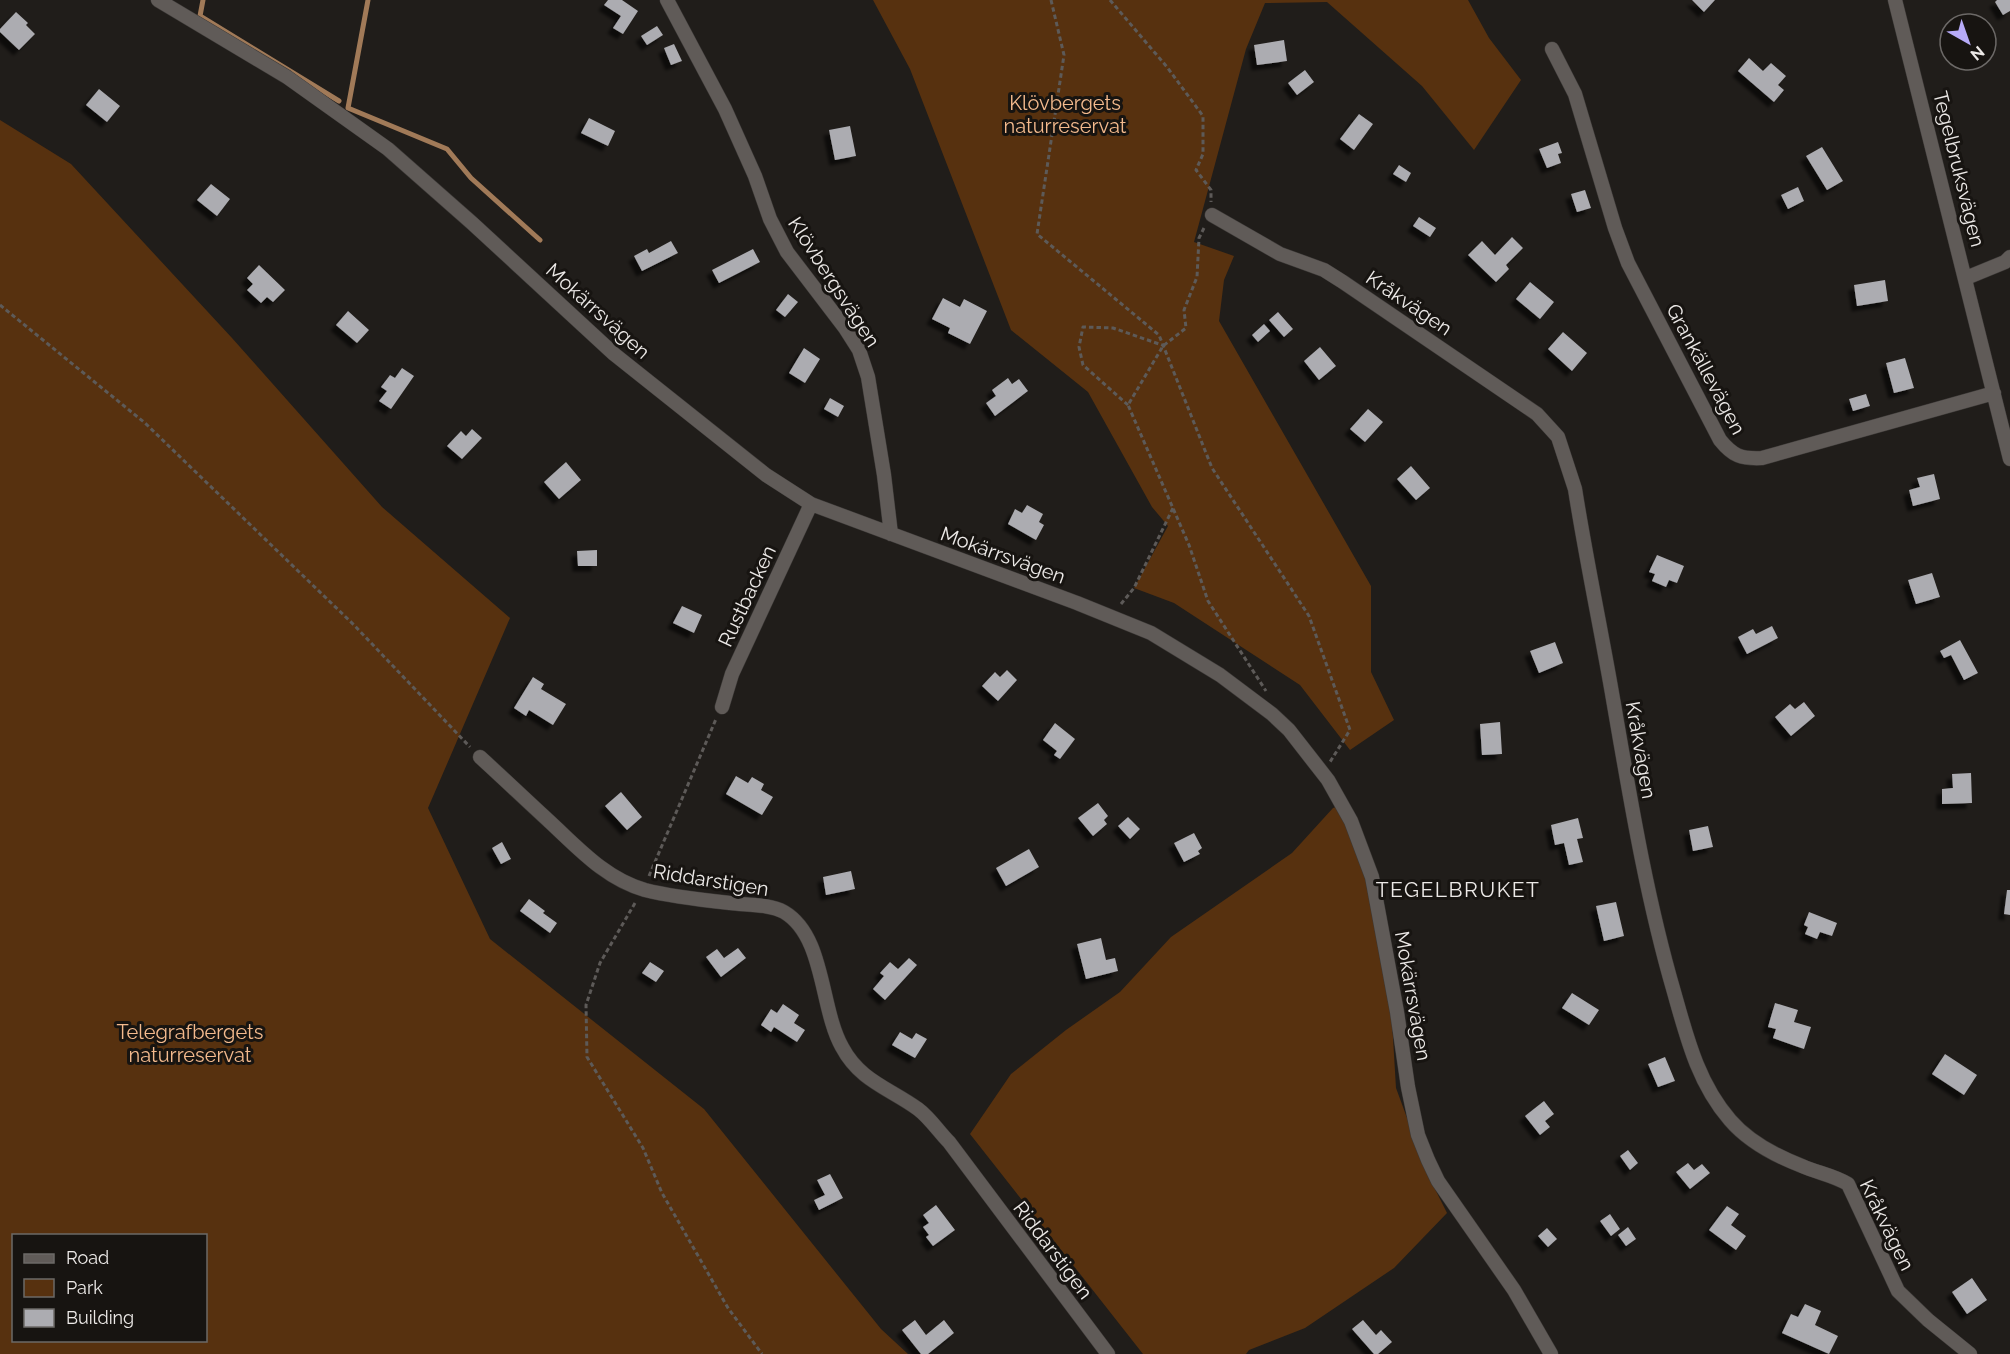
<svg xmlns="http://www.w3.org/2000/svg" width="2010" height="1354" viewBox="0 0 2010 1354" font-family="Raleway,sans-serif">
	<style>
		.green { fill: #57310f; fill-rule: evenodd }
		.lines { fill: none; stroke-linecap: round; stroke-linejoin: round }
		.stream { stroke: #a17a58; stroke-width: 5 }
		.building { fill: #acacb1; filter: url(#shadow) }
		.minor-casing { stroke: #3c3937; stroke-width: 15 }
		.path { stroke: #5d5a58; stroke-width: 3; stroke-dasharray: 4.5 3; stroke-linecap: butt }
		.minor { stroke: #605b58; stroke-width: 14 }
		.labels { text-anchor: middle; stroke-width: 6; stroke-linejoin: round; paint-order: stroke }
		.park-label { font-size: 20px; fill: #f4ba8d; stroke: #171411 }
		.street-label { font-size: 20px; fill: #ece9e7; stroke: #171411 }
		.neighbourhood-label { font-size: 21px; letter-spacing: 1.5px; fill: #ece9e7; stroke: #171411 }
	</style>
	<defs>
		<filter id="shadow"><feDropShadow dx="-5.5" dy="5.5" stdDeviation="1.5" flood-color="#0009"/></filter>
	</defs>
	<rect width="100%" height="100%" fill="#201d1a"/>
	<path class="green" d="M873,0H1468L1489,38L1521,80L1474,150L1422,86L1327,2L1265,3L1246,49L1194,242L1234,256L1224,280L1219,321L1371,586V672L1394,720L1350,750L1300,685L1174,603L1134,588L1168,526L1152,507L1088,392L1011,330L910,69Z
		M0,120L71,164L232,338L382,507L510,618L428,808L490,939L704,1109L881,1329L908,1354H0ZM14,1236H206V1340H14Z
		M1339,806L1367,878L1390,988L1396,1088L1428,1175L1447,1213L1394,1268L1305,1328L1249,1350L1246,1354H1143L970,1134L1011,1074L1066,1030L1120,992L1171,937L1292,853L1333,808Z"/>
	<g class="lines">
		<path class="stream" d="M203,0L200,16L339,101
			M368,0L348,108L447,149L471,178L540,240"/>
	</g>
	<path class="building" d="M608,0H622L638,11L623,34L613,28L621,16L604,5Z
		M1692,0H1715L1704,12Z
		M1997,0H2010V11L2003,15L1995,2Z
		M16,12L28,23L26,25L35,34L19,50L0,32V29Z
		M657,26L663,35L647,45L641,36Z
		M1284,40L1287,61L1257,65L1254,45Z
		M674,44L682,61L671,65L664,48Z
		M1749,58L1763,71L1771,63L1786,76L1778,85L1784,90L1774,102L1738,71Z
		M1305,70L1314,82L1297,95L1288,83Z
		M99,89L120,106L107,122L86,105Z
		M1359,114L1373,124L1354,150L1340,139Z
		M589,118L615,131L608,146L581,133Z
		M850,126L856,156L835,160L829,130Z
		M1558,142L1562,153L1558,154L1561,163L1547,168L1539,149Z
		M1822,147L1843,181L1827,190L1806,156Z
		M1399,165L1411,173L1406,182L1393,174Z
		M211,184L230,199L217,216L197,200Z
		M1798,187L1804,201L1788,209L1781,195Z
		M1585,190L1591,208L1577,212L1571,194Z
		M1419,217L1436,228L1430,237L1413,226Z
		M1512,237L1523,248L1506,265L1509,269L1496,282L1468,255L1482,241L1495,255Z
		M671,241L678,253L642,271L634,256L647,249L649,253Z
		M753,249L760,262L719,283L712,270Z
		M259,265L285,290L273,302L267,297L261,303L247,290L253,284L247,278Z
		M1885,280L1888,301L1857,306L1854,285Z
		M1530,282L1554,302L1540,319L1516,299Z
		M788,294L798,302L785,317L776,310Z
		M943,298L960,307L964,299L987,311L970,344L948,333L950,328L932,319Z
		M348,311L369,330L357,343L336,325Z
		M1278,312L1293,329L1284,337L1269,320Z
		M1264,324L1270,331L1258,342L1252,335Z
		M1563,332L1587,353L1572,371L1548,349Z
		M1320,347L1336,366L1319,380L1304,361Z
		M804,348L820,359L805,383L789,373Z
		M1905,358L1914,388L1894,393L1886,363Z
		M402,368L414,376L391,409L379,401L387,391L381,387L390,375L395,378Z
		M1008,378L1012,384L1019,379L1028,391L995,416L986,403L996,396L992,390Z
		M1866,394L1870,406L1853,411L1849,399Z
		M830,398L844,406L838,417L824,409Z
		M1368,409L1383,422L1365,442L1350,429Z
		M472,429L482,438L462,459L447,446L461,431L466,436Z
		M566,462L581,480L559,499L544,482Z
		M1411,466L1430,488L1416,500L1397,479Z
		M1934,474L1940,499L1913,506L1909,490L1920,487L1917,478Z
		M1027,505L1043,514L1039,522L1044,525L1036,540L1008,524L1015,509L1022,513Z
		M597,550V566H578L577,551Z
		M1657,555L1684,566L1677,583L1669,580L1666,587L1652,581L1655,574L1649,572Z
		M1932,573L1940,597L1916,604L1908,580Z
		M682,606L702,615L694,633L673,623Z
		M1772,626L1778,638L1747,654L1738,637L1753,629L1756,634Z
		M1960,640L1978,673L1964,680L1951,655L1944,658L1940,651Z
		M1555,642L1563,663L1539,673L1530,651Z
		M1007,670L1017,680L998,701L982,686L995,672L1000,677Z
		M533,677L544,684L541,689L566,704L553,725L529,710L526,716L514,708Z
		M1804,702L1815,716L1791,736L1775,717L1790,704L1795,709Z
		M1500,722L1502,754L1482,755L1480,724Z
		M1055,723L1075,739L1060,759L1054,755L1057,751L1043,740Z
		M1971,773L1972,803L1942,804V789L1953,788L1952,774Z
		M736,776L748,783L752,777L764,784L761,790L773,797L762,815L726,794Z
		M621,792L642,817L627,830L605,806Z
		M1098,803L1108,816L1104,820L1107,824L1093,836L1078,818Z
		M1128,817L1140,829L1130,839L1118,826Z
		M1578,818L1583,838L1577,839L1583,862L1569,865L1564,843L1555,845L1551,825Z
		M1708,826L1713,847L1693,851L1689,830Z
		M1194,833L1202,848L1198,851L1200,854L1184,862L1174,843Z
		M502,842L511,859L501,864L492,848Z
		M1029,849L1039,867L1006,886L996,868Z
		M851,871L855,889L826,895L823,877Z
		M2007,890H2010V915L2004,914Z
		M529,899L545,911L543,913L557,923L550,933L520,911Z
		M1616,902L1624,936L1604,941L1596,906Z
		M1809,912L1837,923L1832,936L1820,932L1817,939L1805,934L1808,927L1804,925Z
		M1101,938L1106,960L1115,958L1118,971L1086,979L1077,944Z
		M738,948L746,958L721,977L706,957L717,949L724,958Z
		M909,958L917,965L885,1000L873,989L884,976L880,973L890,962L898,969Z
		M650,962L664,971L656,982L642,973Z
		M1572,993L1599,1010L1589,1025L1562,1008Z
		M1775,1003L1798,1010L1794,1022L1811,1027L1804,1049L1773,1038L1776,1029L1768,1027Z
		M783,1004L799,1015L794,1023L805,1030L797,1042L774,1027L771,1032L761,1025L771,1009L777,1013Z
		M900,1032L912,1039L916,1033L927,1039L915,1058L892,1045Z
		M1945,1054L1977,1075L1964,1095L1932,1074Z
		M1665,1057L1675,1081L1658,1087L1648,1064Z
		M1544,1101L1554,1114L1545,1121L1550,1127L1540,1135L1525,1116Z
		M1628,1150L1638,1163L1630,1170L1620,1156Z
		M1688,1163L1694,1170L1702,1164L1710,1173L1690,1189L1676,1172Z
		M830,1174L843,1198L819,1210L814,1200L825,1195L817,1180Z
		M936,1205L955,1230L933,1246L926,1237L929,1235L923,1227L929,1223L923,1215Z
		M1727,1206L1739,1214L1731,1225L1746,1236L1736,1250L1709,1230Z
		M1610,1214L1620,1229L1611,1236L1600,1221Z
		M1628,1227L1636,1239L1626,1246L1618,1235Z
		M1547,1228L1557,1239L1548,1247L1538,1236Z
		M1972,1278L1987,1300L1967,1314L1952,1292Z
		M1805,1304L1821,1311L1815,1325L1838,1336L1829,1354L1782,1333L1791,1314L1798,1317Z
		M915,1320L926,1335L944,1320L954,1333L928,1354H921L902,1330Z
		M1363,1320L1376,1335L1381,1330L1392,1342L1378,1354H1374L1352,1329Z"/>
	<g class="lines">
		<defs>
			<path id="minor" d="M158,0L287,77L388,149L472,223L614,354L766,475L811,504L1077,603L1151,633L1220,675L1272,714L1289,730L1328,780L1351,821L1372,877L1397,1012L1408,1087L1418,1135L1428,1160L1438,1181L1514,1290L1551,1354
				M667,0L725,109L755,176L770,219L787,252L845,328L859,350L868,377L884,475L891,534
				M1895,0L2010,459
				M1552,49L1575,94L1615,228L1628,263L1720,440C1733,456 1741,459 1762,458L1994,393
				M1212,215L1280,254L1324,270L1343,282L1537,414L1558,437L1575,489C1586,559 1601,629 1613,699C1630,797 1646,896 1674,992C1687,1038 1698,1083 1730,1120C1748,1141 1776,1156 1802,1166C1818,1173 1833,1175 1848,1184L1898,1291L1928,1320L1970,1354
				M1966,278L2005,262L2010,257
				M722,707L732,674L811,504
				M480,757C503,778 526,800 550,822C579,849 606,879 645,890C673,897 702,900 730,903C746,905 770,904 784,912C825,936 820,1008 842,1047C860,1081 889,1088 918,1109C930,1118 939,1132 949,1142L1108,1354"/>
		</defs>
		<use href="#minor" class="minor-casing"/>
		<path class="path" d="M1051,0L1064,55L1037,234L1159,335L1212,468L1309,616L1350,730L1330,762
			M1110,0L1167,67L1203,116V154L1196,170L1211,190V202
			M1204,228L1199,238L1197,277L1184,310L1186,328L1163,346L1128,405L1189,545L1208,601L1266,691
			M0,305L145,423L354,625L470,747
			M1128,405L1083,365L1079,347L1083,327L1113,328L1162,345
			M1121,604L1134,588L1173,508
			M649,876L716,719
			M635,903L600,963L586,1005L587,1057L643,1148L662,1193L728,1308L762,1354"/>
		<use href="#minor" class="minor"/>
	</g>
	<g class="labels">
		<g class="park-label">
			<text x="1065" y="110">Klövbergets<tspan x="1065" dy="23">naturreservat</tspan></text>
			<text x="190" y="1039">Telegrafbergets<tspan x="190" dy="23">naturreservat</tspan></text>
		</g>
		<g class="street-label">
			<text transform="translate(1959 169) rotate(76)" y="7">Tegelbruksvägen</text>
			<text transform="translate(834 282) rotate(57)" y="7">Klövbergsvägen</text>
			<text transform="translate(1409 303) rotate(34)" y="7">Kråkvägen</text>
			<text transform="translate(598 311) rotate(42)" y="7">Mokärrsvägen</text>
			<text transform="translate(1706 369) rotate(62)" y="7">Grankällevägen</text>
			<text transform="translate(1003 555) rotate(20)" y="7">Mokärrsvägen</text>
			<text transform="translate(747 596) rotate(-65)" y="7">Rustbacken</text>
			<text transform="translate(1641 750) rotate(80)" y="7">Kråkvägen</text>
			<text transform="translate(711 880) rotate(9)" y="7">Riddarstigen</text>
			<text transform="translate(1413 996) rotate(80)" y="7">Mokärrsvägen</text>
			<text transform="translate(1887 1225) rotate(64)" y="7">Kråkvägen</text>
			<text transform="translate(1053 1250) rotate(53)" y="7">Riddarstigen</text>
		</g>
		<g class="neighbourhood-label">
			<text x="1458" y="897">TEGELBRUKET</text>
		</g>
	</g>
	<rect x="12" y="1234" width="195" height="108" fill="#171411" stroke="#6c6967" stroke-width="1.5"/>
	<rect x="24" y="1254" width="30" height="9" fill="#605b58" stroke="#6c6967" stroke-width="1.5"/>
	<text x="66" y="1264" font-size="18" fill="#ece9e7">Road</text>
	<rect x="24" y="1279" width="30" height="18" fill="#57310f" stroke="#6c6967" stroke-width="1.5"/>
	<text x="66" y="1294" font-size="18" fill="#ece9e7">Park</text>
	<rect x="24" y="1309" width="30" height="18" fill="#acacb1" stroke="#6c6967" stroke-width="1.5"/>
	<text x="66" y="1324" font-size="18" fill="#ece9e7">Building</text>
	<g transform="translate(1968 42) rotate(140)"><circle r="28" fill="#171411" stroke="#6c6967" stroke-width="1.5"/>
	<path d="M0-4.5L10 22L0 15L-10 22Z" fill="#b7abf8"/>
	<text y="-9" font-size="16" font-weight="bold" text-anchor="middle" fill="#ece9e7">N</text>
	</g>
</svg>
